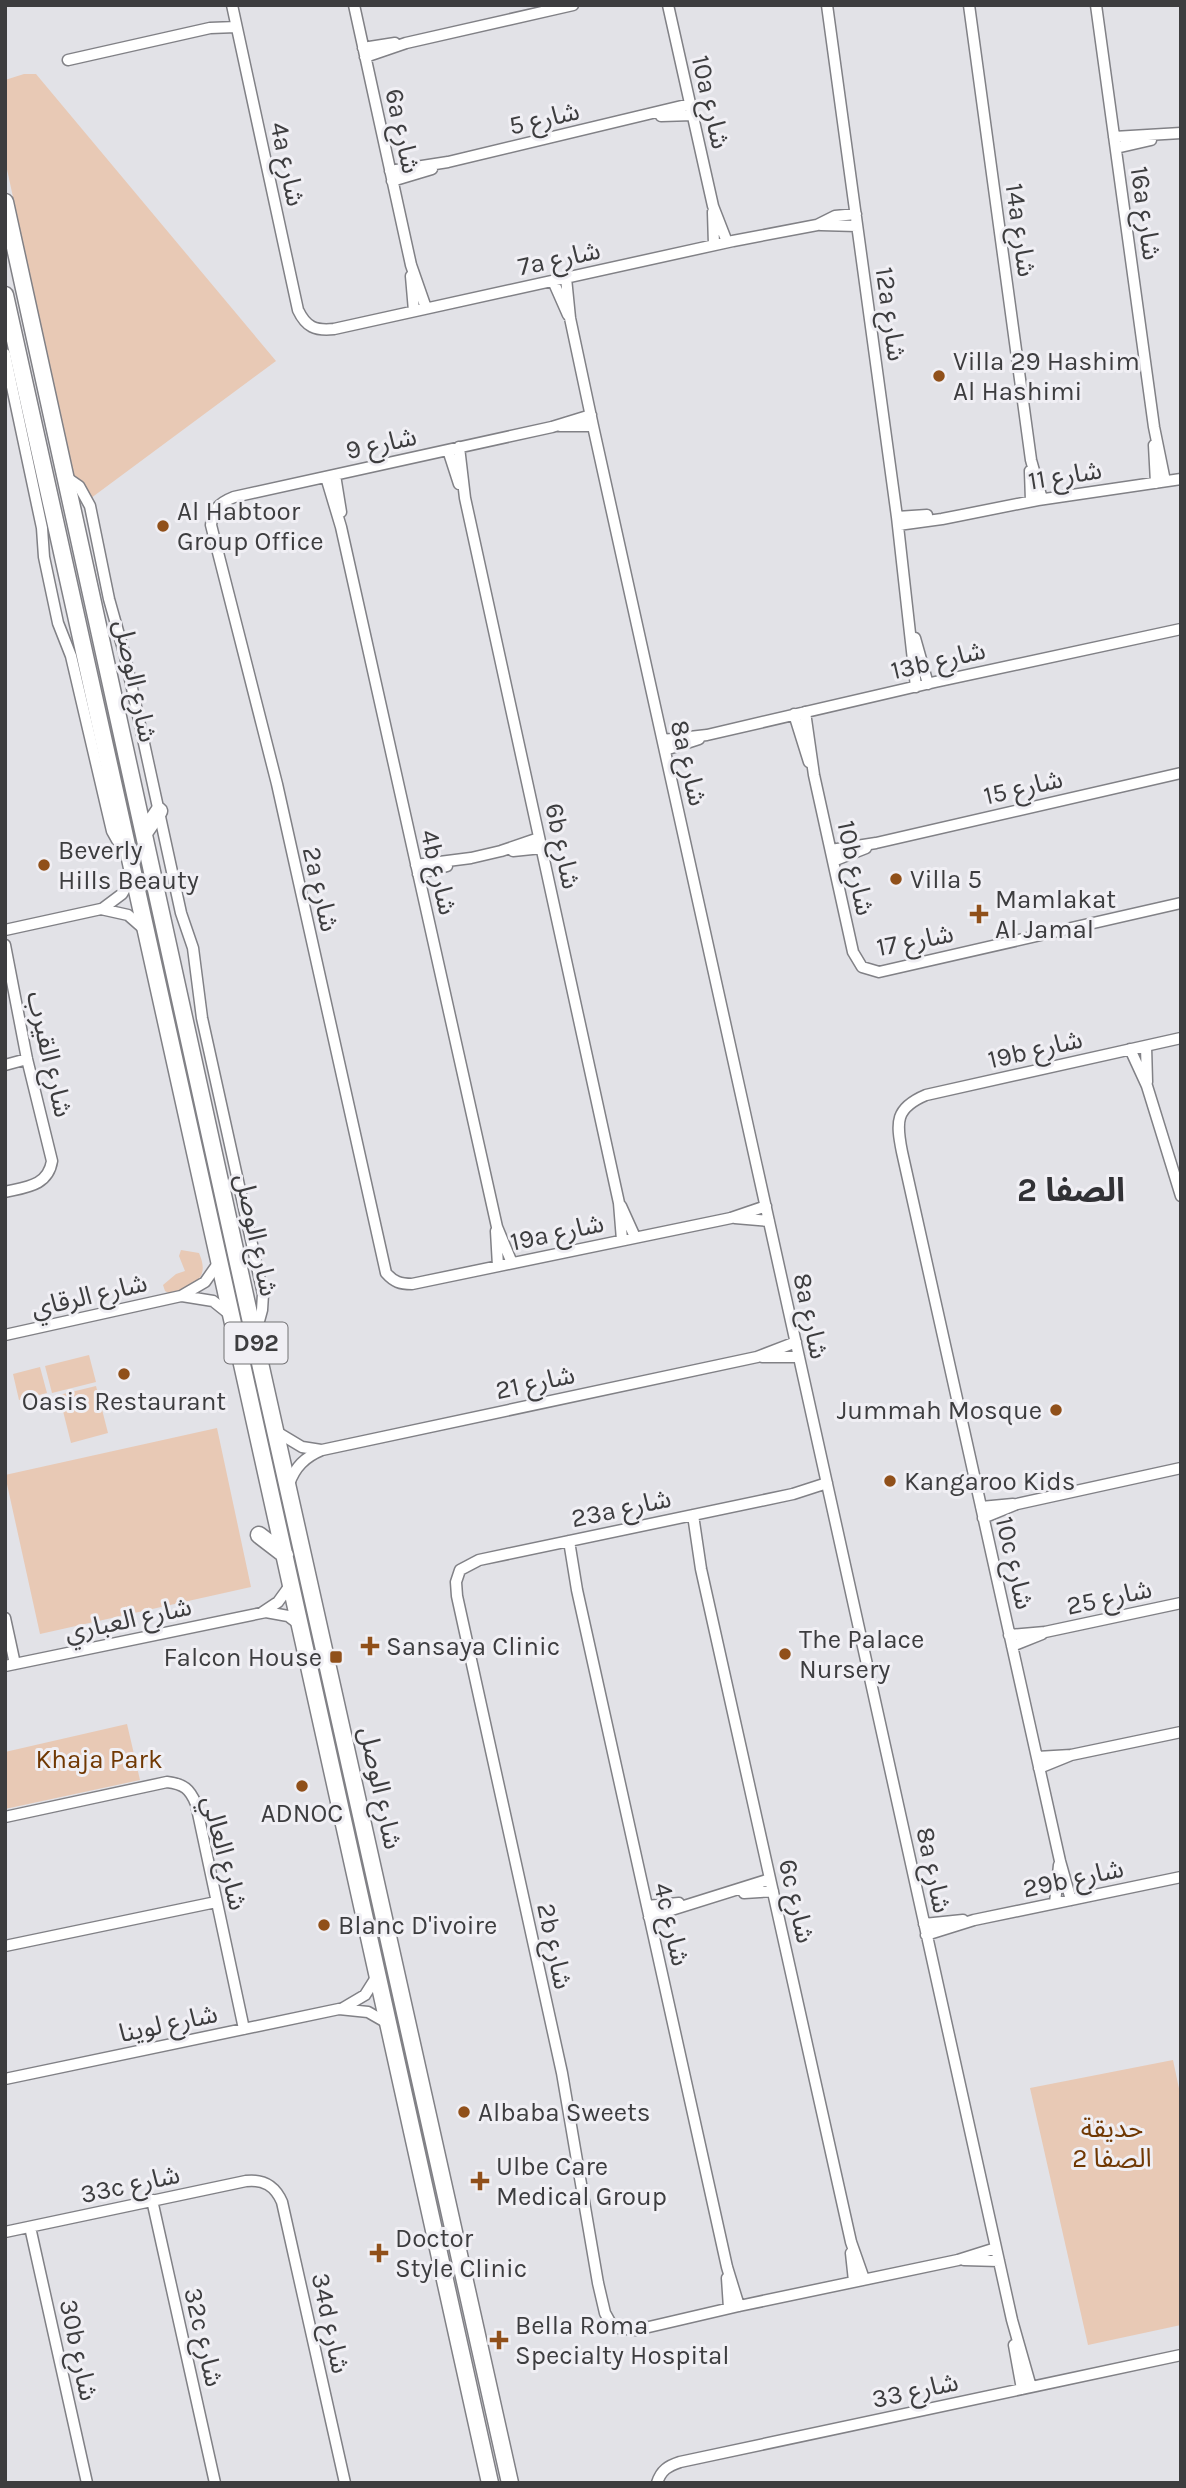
<svg xmlns="http://www.w3.org/2000/svg" width="1186" height="2488" viewBox="0 0 1186 2488" font-family="Karla,'Noto Sans Arabic',sans-serif">
	<style>
		.green { fill: #e8c9b5 }
		.lines { fill: none; stroke-linecap: round; stroke-linejoin: round }
		.minor-casing { stroke: #818186; stroke-width: 13 }
		.primary-casing { stroke: #818186; stroke-width: 19 }
		.minor { stroke: #fff; stroke-width: 10 }
		.primary { stroke: #fff; stroke-width: 16 }
		.poi-dot { fill: #90501a; stroke: #f0eff4; stroke-width: 2.5 }
		.labels { text-anchor: middle; stroke-width: 6; stroke-linejoin: round; paint-order: stroke }
		.shield { fill: #f0eff4; stroke: #737275; stroke-width: 2 }
		.shield-label { font-size: 24px; font-weight: bold; fill: #3d3d3f }
		.street-label { font-size: 26px; fill: #3d3d3f; stroke: #f0eff4 }
		.poi-label { font-size: 26px; fill: #3d3d3f; stroke: #f0eff4; text-anchor: start }
		.park-label { font-size: 26px; fill: #703803; stroke: #f0eff4 }
		.district-label { font-size: 33px; font-weight: bold; fill: #313135; stroke: #f0eff4 }
	</style>
	<rect width="100%" height="100%" fill="#e2e2e7"/>
	<path class="green" d="M24,74H36L276,361L83,504L79,501L77,494L5,160V80Z
		M181,1250L199,1253C211,1280 192,1285 172,1295L165,1291L163,1285L176,1274L185,1271L179,1256Z
		M89,1355L96,1382L52,1393L45,1366Z
		M40,1367L47,1393L19,1400L13,1374Z
		M96,1386L108,1433L71,1443L59,1395Z
		M217,1428L251,1587L40,1634L5,1475Z
		M127,1724L140,1780L5,1809V1752Z
		M1173,2060L1181,2098V2325L1088,2345L1030,2088Z"/>
	<g class="lines">
		<defs>
			<path id="minor" d="M232,5L298,310C306,327 315,331 334,329L733,241L817,225L835,216L856,214
				M354,5L411,265L426,308
				M668,5L713,206L727,242
				M827,5L897,517L916,687
				M969,5L1031,460L1042,499
				M1096,5L1154,427L1165,481
				M363,48L395,43
				M365,57L406,43L573,5
				M68,60L210,28L236,27
				M661,116L693,115
				M1114,137L1181,133
				M1116,148L1151,140
				M390,171L448,162L690,104
				M392,181L432,169
				M713,212L714,245
				M821,225L857,226
				M411,276L414,311
				M566,278L570,318L593,426L1012,2320L1031,2387
				M553,281L568,315
				M5,354L42,528L44,557L58,623L71,656L112,831L117,840L128,848
				M591,415L552,427L234,497C219,503 213,509 211,525L277,784L386,1273C394,1282 400,1284 412,1284L731,1218L766,1206
				M560,426H593
				M1154,445L1156,483
				M459,447L465,498L619,1203L622,1240
				M448,450L459,484
				M1030,471L1031,501
				M335,475L341,512
				M66,477L79,486L90,506L109,599L125,656L181,913L193,948L202,1018L263,1294L262,1310L256,1332
				M326,477L341,527L497,1227L512,1263
				M897,517L927,515
				M898,525L942,519L1038,500L1181,479
				M915,638L928,684
				M805,712L814,775L853,952L862,967L879,972L1181,903
				M794,714L809,762
				M663,740L707,735L935,682L1181,629
				M665,750L699,739
				M831,850L876,843L1181,773
				M513,851L542,848
				M833,861L866,848
				M416,865L471,858L501,851L539,838
				M418,874L447,866
				M102,909L122,894L133,875
				M5,930L101,909L128,915L144,929
				M5,945L27,1059L52,1161C48,1186 26,1187 5,1192
				M1146,1046L1147,1082
				M1130,1049L1147,1086L1181,1196
				M5,1065L27,1059
				M621,1206L635,1237
				M735,1218L769,1221
				M496,1231L498,1266
				M182,1296L213,1301L228,1313
				M5,1335L181,1296L205,1282L219,1262
				M762,1357H799
				M277,1432L302,1447L321,1450
				M827,1483L793,1494L479,1560L460,1570L456,1582L457,1596L562,2073L598,2283L605,2313L610,2322L617,2328L636,2330L739,2306L958,2260L996,2248
				M289,1484C295,1467 305,1457 322,1450L757,1357L796,1342
				M981,1507L1013,1504
				M693,1515L701,1569L851,2242L864,2279
				M983,1518L1017,1504L1181,1468
				M569,1541L577,1590L727,2267L739,2306
				M263,1612L278,1602L291,1584
				M5,1618L15,1664
				M1009,1635L1045,1632L1181,1603
				M1012,1646L1042,1634
				M5,1666L266,1612L288,1616L300,1625
				M1037,1757L1071,1755L1181,1732
				M1039,1768L1071,1755
				M5,1817L167,1782C184,1784 190,1789 196,1804L244,2029
				M744,1893L773,1891
				M1071,1900L1060,1861L902,1152C896,1122 895,1108 926,1095L1181,1038
				M1055,1903L1059,1865
				M647,1906L679,1903
				M649,1917L770,1879
				M924,1924L963,1920
				M926,1935L974,1920L1181,1877
				M5,1946L216,1902
				M343,2008L365,1995L377,1976
				M5,2079L339,2009L368,2012L389,2024
				M152,2200L215,2483
				M30,2227L87,2483
				M5,2232L246,2181C264,2179 275,2186 282,2202L345,2483
				M851,2253L854,2281
				M964,2260L999,2261
				M727,2278L729,2308
				M1014,2345L1022,2389
				M657,2483C661,2470 668,2466 680,2462L1181,2355"/>
			<path id="primary" d="M5,202L254,1336L510,2483
				M5,295L490,2483
				M144,833L159,811
				M259,1535L285,1555"/>
		</defs>
		<use href="#minor" class="minor-casing"/>
		<use href="#primary" class="primary-casing"/>
		<use href="#minor" class="minor"/>
		<use href="#primary" class="primary"/>
	</g>
	<g class="poi-dot">
		<circle cx="939" cy="376" r="7"/>
		<circle cx="163" cy="526" r="7"/>
		<circle cx="44" cy="865" r="7"/>
		<circle cx="896" cy="879" r="7"/>
		<path d="M975.5 903.5h7v7h7v7h-7v7h-7v-7h-7v-7h7z"/>
		<circle cx="124" cy="1374" r="7"/>
		<circle cx="1056" cy="1410" r="7"/>
		<circle cx="890" cy="1481" r="7"/>
		<path d="M366.5 1635.5h7v7h7v7h-7v7h-7v-7h-7v-7h7z"/>
		<circle cx="785" cy="1654" r="7"/>
		<rect x="329" y="1650" width="14" height="14" rx="3.5"/>
		<circle cx="302" cy="1786" r="7"/>
		<circle cx="324" cy="1925" r="7"/>
		<circle cx="464" cy="2112" r="7"/>
		<path d="M476.5 2170.5h7v7h7v7h-7v7h-7v-7h-7v-7h7z"/>
		<path d="M375.5 2242.5h7v7h7v7h-7v7h-7v-7h-7v-7h7z"/>
		<path d="M495.5 2329.5h7v7h7v7h-7v7h-7v-7h-7v-7h7z"/>
	</g>
	<g class="labels">
		<rect class="shield" x="224.5" y="1322.5" width="63" height="41" rx="5"/>
		<g class="shield-label">
			<text x="256" y="1351">D92</text>
		</g>
		<g class="street-label">
			<text transform="translate(711 102) rotate(77)" y="9">10a شارع</text>
			<text transform="translate(544 118) rotate(-13)" y="9">شارع 5</text>
			<text transform="translate(403 131) rotate(78)" y="9">6a شارع</text>
			<text transform="translate(288 164) rotate(78)" y="9">4a شارع</text>
			<text transform="translate(1146 213) rotate(82)" y="9">16a شارع</text>
			<text transform="translate(1021 230) rotate(82)" y="9">14a شارع</text>
			<text transform="translate(559 258) rotate(-12)" y="9">7a شارع</text>
			<text transform="translate(891 314) rotate(82)" y="9">12a شارع</text>
			<text transform="translate(381 443) rotate(-12)" y="9">شارع 9</text>
			<text transform="translate(1065 475) rotate(-9)" y="9">شارع 11</text>
			<text transform="translate(938 660) rotate(-13)" y="9">13b شارع</text>
			<text transform="translate(136 681) rotate(78)" y="9">شارع الوصل</text>
			<text transform="translate(689 763) rotate(77)" y="9">8a شارع</text>
			<text transform="translate(1023 787) rotate(-13)" y="9">شارع 15</text>
			<text transform="translate(563 846) rotate(78)" y="9">6b شارع</text>
			<text transform="translate(856 868) rotate(78)" y="9">10b شارع</text>
			<text transform="translate(439 872) rotate(77)" y="9">4b شارع</text>
			<text transform="translate(321 889) rotate(77)" y="9">2a شارع</text>
			<text transform="translate(915 940) rotate(-11)" y="9">شارع 17</text>
			<text transform="translate(1035 1049) rotate(-13)" y="9">19b شارع</text>
			<text transform="translate(50 1054) rotate(77)" y="9">شارع القيرب</text>
			<text transform="translate(557 1232) rotate(-12)" y="9">19a شارع</text>
			<text transform="translate(257 1235) rotate(78)" y="9">شارع الوصل</text>
			<text transform="translate(89 1295) rotate(-13)" y="9">شارع الرقاي</text>
			<text transform="translate(811 1316) rotate(78)" y="9">8a شارع</text>
			<text transform="translate(535 1382) rotate(-12)" y="9">شارع 21</text>
			<text transform="translate(621 1508) rotate(-12)" y="9">23a شارع</text>
			<text transform="translate(1015 1563) rotate(77)" y="9">10c شارع</text>
			<text transform="translate(1109 1597) rotate(-12)" y="9">شارع 25</text>
			<text transform="translate(128 1619) rotate(-12)" y="9">شارع العباري</text>
			<text transform="translate(381 1788) rotate(78)" y="9">شارع الوصل</text>
			<text transform="translate(225 1853) rotate(76)" y="9">شارع العالي</text>
			<text transform="translate(934 1870) rotate(78)" y="9">8a شارع</text>
			<text transform="translate(1073 1878) rotate(-12)" y="9">29b شارع</text>
			<text transform="translate(797 1901) rotate(77)" y="9">6c شارع</text>
			<text transform="translate(672 1924) rotate(77)" y="9">4c شارع</text>
			<text transform="translate(555 1946) rotate(78)" y="9">2b شارع</text>
			<text transform="translate(168 2023) rotate(-12)" y="9">شارع لوينا</text>
			<text transform="translate(130 2184) rotate(-12)" y="9">33c شارع</text>
			<text transform="translate(331 2323) rotate(78)" y="9">34d شارع</text>
			<text transform="translate(204 2337) rotate(77)" y="9">32c شارع</text>
			<text transform="translate(79 2350) rotate(78)" y="9">30b شارع</text>
			<text transform="translate(915 2390) rotate(-12)" y="9">شارع 33</text>
		</g>
		<g class="poi-label">
			<text x="953" y="370">Villa 29 Hashim<tspan x="953" dy="30">Al Hashimi</tspan></text>
			<text x="177" y="520">Al Habtoor<tspan x="177" dy="30">Group Office</tspan></text>
			<text x="58" y="859">Beverly<tspan x="58" dy="30">Hills Beauty</tspan></text>
			<text x="910" y="888">Villa 5</text>
			<text x="995" y="908">Mamlakat<tspan x="995" dy="30">Al Jamal</tspan></text>
			<text x="124" y="1410" text-anchor="middle">Oasis Restaurant</text>
			<text x="1042" y="1419" text-anchor="end">Jummah Mosque</text>
			<text x="904" y="1490">Kangaroo Kids</text>
			<text x="799" y="1648">The Palace<tspan x="799" dy="30">Nursery</tspan></text>
			<text x="386" y="1655">Sansaya Clinic</text>
			<text x="322" y="1666" text-anchor="end">Falcon House</text>
			<text x="302" y="1822" text-anchor="middle">ADNOC</text>
			<text x="338" y="1934">Blanc D'ivoire</text>
			<text x="478" y="2121">Albaba Sweets</text>
			<text x="496" y="2175">Ulbe Care<tspan x="496" dy="30">Medical Group</tspan></text>
			<text x="395" y="2247">Doctor<tspan x="395" dy="30">Style Clinic</tspan></text>
			<text x="515" y="2334">Bella Roma<tspan x="515" dy="30">Specialty Hospital</tspan></text>
		</g>
		<g class="park-label">
			<text x="99" y="1768">Khaja Park</text>
			<text x="1112" y="2137">حديقة<tspan x="1112" dy="30">الصفا 2</tspan></text>
		</g>
		<g class="district-label">
			<text x="1071" y="1201">الصفا 2</text>
		</g>
	</g>
	<rect width="1186" height="2488" fill="none" stroke="#3d3d3f" stroke-width="14"/>
</svg>
